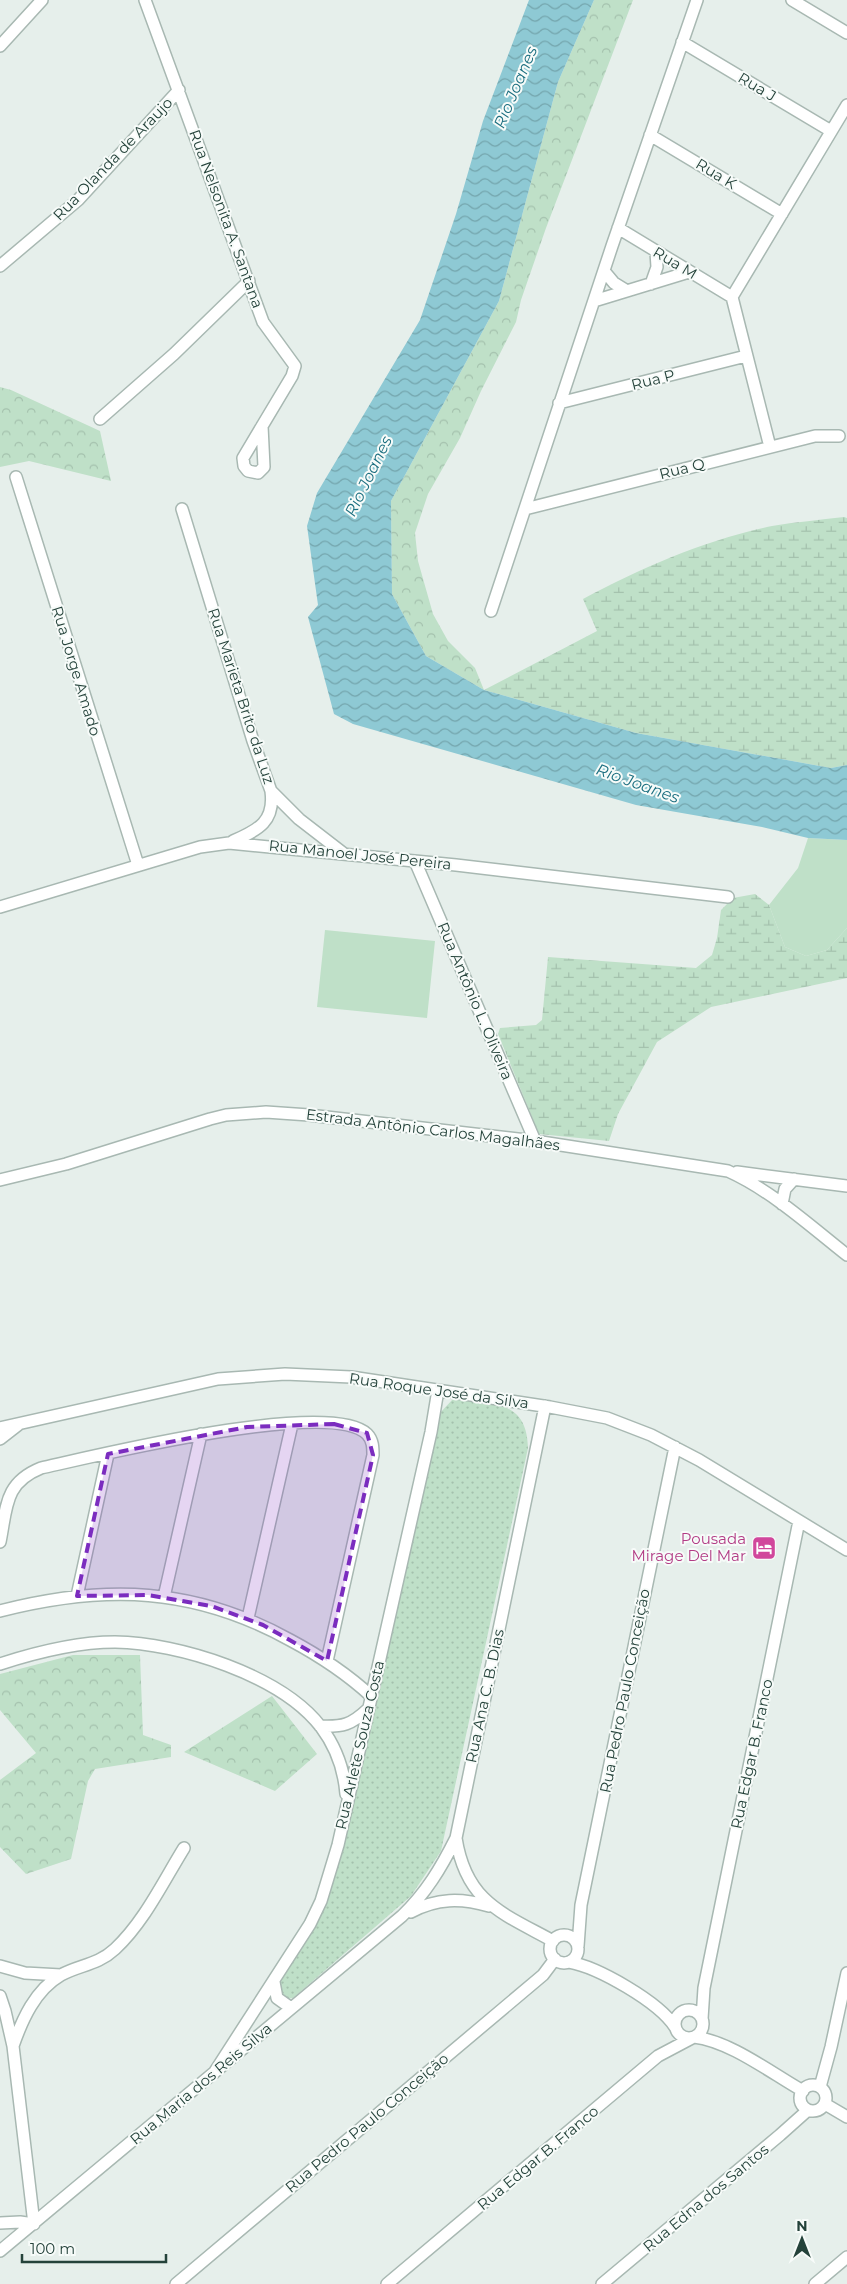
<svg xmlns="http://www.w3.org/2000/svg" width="847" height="2284" viewBox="0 0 847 2284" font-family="Montserrat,sans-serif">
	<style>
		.grass { fill: #bfe0c8 }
		.forest { fill: url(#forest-crowns) }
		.wetland { fill: url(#wetland-marsh) }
		.park { fill: url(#park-dots) }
		.water { fill: url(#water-waves) }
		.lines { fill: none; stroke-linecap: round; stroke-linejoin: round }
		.minor-casing { stroke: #a8b8b2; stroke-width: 14 }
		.minor { stroke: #fff; stroke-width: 11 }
		.marked { fill: #7b2cbf; fill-opacity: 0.2; stroke: #7b2cbf; stroke-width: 4; stroke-dasharray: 10 6; stroke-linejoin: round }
		.labels { text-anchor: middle; stroke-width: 4; stroke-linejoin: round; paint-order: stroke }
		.street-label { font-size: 15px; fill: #24423a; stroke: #f7fbf9 }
		.hotel-label { font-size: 15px; fill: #b23c85; stroke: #f7fbf9; text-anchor: end }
		.water-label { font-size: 16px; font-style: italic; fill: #1c6f80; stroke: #f7fbf9 }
	</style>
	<defs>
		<pattern id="forest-crowns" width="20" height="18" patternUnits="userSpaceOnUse" patternTransform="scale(1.25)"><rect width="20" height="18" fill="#bfe0c8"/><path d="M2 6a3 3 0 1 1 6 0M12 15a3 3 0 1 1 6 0" fill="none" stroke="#a4c1ad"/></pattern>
		<pattern id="wetland-marsh" width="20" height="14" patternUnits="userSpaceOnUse" patternTransform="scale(1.25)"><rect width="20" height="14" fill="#bfe0c8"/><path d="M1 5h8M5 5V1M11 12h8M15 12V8" fill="none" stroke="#a4c1ad"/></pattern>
		<pattern id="park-dots" width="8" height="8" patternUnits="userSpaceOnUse" patternTransform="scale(1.25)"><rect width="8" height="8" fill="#bfe0c8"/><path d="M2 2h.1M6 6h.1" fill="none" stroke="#a4c1ad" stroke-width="1.8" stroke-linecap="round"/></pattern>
		<pattern id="water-waves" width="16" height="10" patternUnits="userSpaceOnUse" patternTransform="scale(1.25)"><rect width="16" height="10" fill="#8ec9d4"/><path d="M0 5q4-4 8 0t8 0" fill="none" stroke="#74a5ad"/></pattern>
	</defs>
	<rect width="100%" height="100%" fill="#e6efeb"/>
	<path class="grass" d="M808,838L847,840V928L827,950L806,956L785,947L769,905L798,868Z
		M325,930L435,941L427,1018L317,1007Z"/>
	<path class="forest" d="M594,0H633L546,228L521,300L516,322L481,391L460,438L428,494L415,533L418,561L433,614L448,641L475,668L484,690L426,656L392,594L391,501L499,301L558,82Z
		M0,387L11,390L100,431L111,481L29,461L0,467Z
		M73,1655H140L143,1735L171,1745V1757L95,1769L88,1781L71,1859L26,1874L0,1847V1780L36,1753L0,1710V1674Z
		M272,1696L317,1754L275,1791L184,1752Z"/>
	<path class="wetland" d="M844,517L847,518V765L831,768L636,733L484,690L597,631L583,599C643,567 705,540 772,526C795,522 820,520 844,517Z
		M755,894L769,905L785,947L806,956L827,950L847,928V978L711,1007L657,1042L618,1114L609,1141L539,1134L498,1034L500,1028L536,1025L542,1020L548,957L696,968L712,955L717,938L721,910L733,898Z"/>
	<path class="park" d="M453,1399C491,1404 527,1399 528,1448L441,1851L411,1896L293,1998L284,1999L278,1991V1982L315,1925L439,1414Z"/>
	<path class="water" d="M529,0H594L558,82L499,301L391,501L392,594L426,656L484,690L636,733L831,768L847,765V840L808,838L762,827L636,805L353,724L334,714L308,617L318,605L307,526L317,493L420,320L456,214L483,121Z"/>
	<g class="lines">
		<defs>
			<path id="minor" d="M145,0L263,322L295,366L292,376L243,458L244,466L248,471L258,473L264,467L262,426
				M792,0L847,33
				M682,42L831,131
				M0,46L42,0
				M650,135L782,214
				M618,228L732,297
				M0,266L78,200L179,90
				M604,271L614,283L627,291
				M651,284L657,267L656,252
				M594,301L689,272
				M559,403L746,356
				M100,419L174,354L249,281
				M770,447L732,297L847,105
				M16,477L138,865
				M182,509L253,741L271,791L299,819L343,853
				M525,509L815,436H839
				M491,611L612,246L697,0
				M233,841C259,830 275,821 271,791
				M415,861L535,1141
				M0,907L200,847L229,843L456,865L728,897
				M737,1172L847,1186
				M0,1180L66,1164L210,1119L226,1115L266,1112L309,1115L535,1141L728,1171C772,1191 809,1225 847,1255
				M782,1204L785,1189L794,1179
				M545,1406L456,1838C466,1902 502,1913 553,1941
				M0,1428L218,1379L285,1374L351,1377L550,1407L607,1418L651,1435L699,1460L847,1550
				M0,1439L18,1425
				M0,1542C7,1507 4,1483 41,1468C95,1456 330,1398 367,1434C373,1440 373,1448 373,1455L327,1661
				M77,1596L108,1454
				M164,1597L201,1434
				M0,1611C106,1584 194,1587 290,1640C320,1656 346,1673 371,1696
				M248,1618L292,1424
				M0,1664C37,1652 76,1642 115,1642C179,1643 281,1675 321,1727C336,1747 344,1769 346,1794
				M320,1726C343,1727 351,1725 368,1709
				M411,1912C437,1898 461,1898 489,1906
				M550 1949a14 14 0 1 1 28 0a14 14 0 1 1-28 0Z
				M578,1946L581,1905L675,1447
				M569,1962C598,1967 659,2002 675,2027
				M0,1966L25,1973L61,1975
				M274,1982L277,1998L291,2008
				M0,1996L5,2011L13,2046L34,2224L20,2222L0,2223
				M675 2024a14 14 0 1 1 28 0a14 14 0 1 1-28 0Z
				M702,2019L704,1988L799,1521
				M694,2037C730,2041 771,2073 803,2091
				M13,2046C22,2020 35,1990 61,1975C79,1965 98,1965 115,1949C144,1922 163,1882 184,1848
				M214,2073L310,1924L321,1901L338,1845L431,1432L438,1390
				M800 2098a13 13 0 1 1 26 0a13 13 0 1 1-26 0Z
				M820,2087L831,2047L847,1973
				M825,2104L847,2117
				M0,2251L402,1916C426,1893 441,1868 456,1838
				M176,2284L543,1975L555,1959
				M387,2284L658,2056L692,2038
				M602,2284L780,2135L808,2110
				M815,2284L847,2257"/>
		</defs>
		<use href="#minor" class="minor-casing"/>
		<use href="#minor" class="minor"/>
	</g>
	<path class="marked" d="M334,1424L367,1433L373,1455L327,1661L263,1625L211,1606L148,1595L77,1596L108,1454L247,1427Z"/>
	<defs>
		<symbol id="hotel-square" viewBox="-11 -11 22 22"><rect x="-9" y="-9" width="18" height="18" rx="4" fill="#d1479c" stroke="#f7fbf9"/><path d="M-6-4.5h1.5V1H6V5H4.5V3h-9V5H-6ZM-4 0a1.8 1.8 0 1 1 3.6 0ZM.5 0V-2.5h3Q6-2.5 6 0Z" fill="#fff"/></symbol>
	</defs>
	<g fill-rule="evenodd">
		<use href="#hotel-square" x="750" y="1534" width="28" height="28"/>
	</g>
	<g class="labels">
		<g class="street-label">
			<text transform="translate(757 87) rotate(31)" y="5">Rua J</text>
			<text transform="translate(113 159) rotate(-46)" y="5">Rua Olanda de Araujo</text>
			<text transform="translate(716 174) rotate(31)" y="5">Rua K</text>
			<text transform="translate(226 219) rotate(70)" y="5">Rua Nelsonita A. Santana</text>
			<text transform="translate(675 263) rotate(31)" y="5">Rua M</text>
			<text transform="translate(653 380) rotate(-14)" y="5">Rua P</text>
			<text transform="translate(682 469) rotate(-14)" y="5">Rua Q</text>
			<text transform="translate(76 671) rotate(73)" y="5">Rua Jorge Amado</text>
			<text transform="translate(241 696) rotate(72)" y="5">Rua Marieta Brito da Luz</text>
			<text transform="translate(360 855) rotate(6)" y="5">Rua Manoel José Pereira</text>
			<text transform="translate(475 1001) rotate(67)" y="5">Rua Antônio L. Oliveira</text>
			<text transform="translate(433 1130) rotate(7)" y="5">Estrada Antônio Carlos Magalhães</text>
			<text transform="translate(439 1391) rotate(8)" y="5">Rua Roque José da Silva</text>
			<text transform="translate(625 1691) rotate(-79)" y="5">Rua Pedro Paulo Conceição</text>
			<text transform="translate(485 1696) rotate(-78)" y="5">Rua Ana C. B. Dias</text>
			<text transform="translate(360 1745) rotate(-77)" y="5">Rua Arlete Souza Costa</text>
			<text transform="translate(752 1754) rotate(-78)" y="5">Rua Edgar B. Franco</text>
			<text transform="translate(201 2084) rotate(-40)" y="5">Rua Maria dos Reis Silva</text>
			<text transform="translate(367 2123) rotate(-40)" y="5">Rua Pedro Paulo Conceição</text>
			<text transform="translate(538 2158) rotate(-40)" y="5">Rua Edgar B. Franco</text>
			<text transform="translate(706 2198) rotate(-40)" y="5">Rua Edna dos Santos</text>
		</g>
		<g class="hotel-label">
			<text x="746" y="1544">Pousada<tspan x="746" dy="17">Mirage Del Mar</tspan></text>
		</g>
		<g class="water-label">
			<text transform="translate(515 87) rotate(-67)" y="6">Rio Joanes</text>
			<text transform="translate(368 476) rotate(-64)" y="6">Rio Joanes</text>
			<text transform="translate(638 783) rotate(20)" y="6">Rio Joanes</text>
		</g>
	</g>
	<g transform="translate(802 2239)" stroke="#f7fbf9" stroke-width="4" paint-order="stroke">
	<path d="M0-4L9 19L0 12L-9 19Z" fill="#24423a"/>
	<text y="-8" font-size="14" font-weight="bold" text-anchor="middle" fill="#24423a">N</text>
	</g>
	<path d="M22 2254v8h144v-8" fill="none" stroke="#24423a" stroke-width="2.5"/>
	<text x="30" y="2254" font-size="15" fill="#24423a" stroke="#f7fbf9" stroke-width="4" paint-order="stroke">100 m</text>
</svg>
